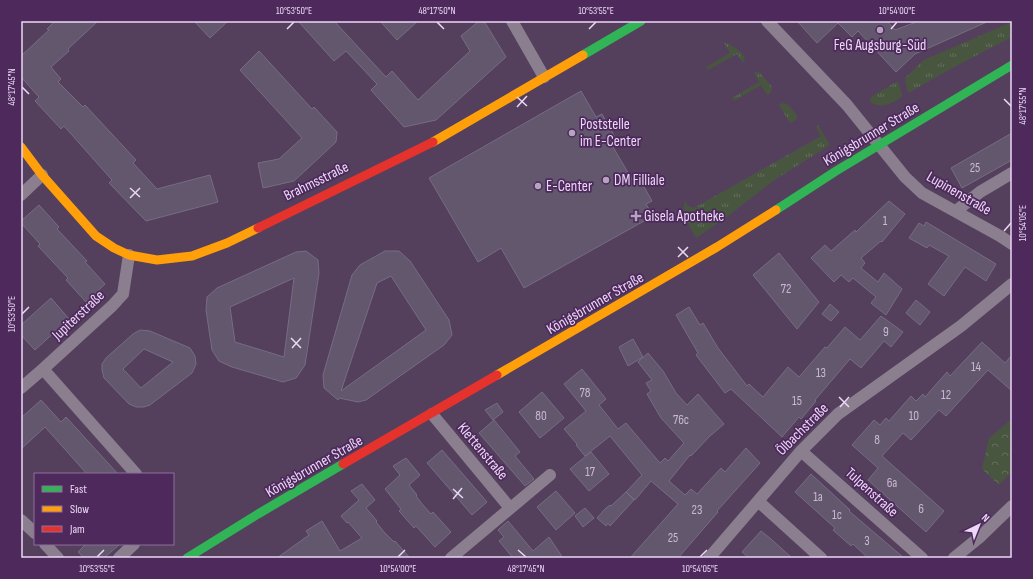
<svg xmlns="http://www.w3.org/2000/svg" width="1033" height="579" viewBox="0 0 1033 579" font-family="'Sofia Sans Condensed',sans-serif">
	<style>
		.grass { fill: url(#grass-tufts) }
		.park { fill: url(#park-crowns) }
		.building { fill: #62576d; stroke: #786c85; fill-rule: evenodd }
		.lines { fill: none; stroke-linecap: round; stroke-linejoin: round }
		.street { stroke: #8a7e8f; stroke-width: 12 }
		.fast { stroke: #30b455; stroke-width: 9 }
		.slow { stroke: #ff9f0a; stroke-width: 9 }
		.jam { stroke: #e5322d; stroke-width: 9 }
		.ticks { fill: none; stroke: #ecd7f6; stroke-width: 1.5 }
		.poi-dot { fill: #b7a2c0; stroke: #4d295c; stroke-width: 1.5 }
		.labels { text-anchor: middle; stroke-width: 3.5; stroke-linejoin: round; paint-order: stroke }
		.number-label { font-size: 13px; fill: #cab7d4 }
		.poi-label { font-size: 15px; fill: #ecd7f6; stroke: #4d295c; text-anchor: start }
		.street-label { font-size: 15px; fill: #ecd7f6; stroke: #4d295c }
		.neatline { fill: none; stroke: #ecd7f6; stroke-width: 1.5 }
		.ticks-label { font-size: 10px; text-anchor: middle; fill: #ecd7f6 }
	</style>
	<defs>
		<pattern id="grass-tufts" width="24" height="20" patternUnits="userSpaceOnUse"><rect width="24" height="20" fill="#485640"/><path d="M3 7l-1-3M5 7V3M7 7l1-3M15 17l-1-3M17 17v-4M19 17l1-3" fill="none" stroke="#636e5c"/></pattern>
		<pattern id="park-crowns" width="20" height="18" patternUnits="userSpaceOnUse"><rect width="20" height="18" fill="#485640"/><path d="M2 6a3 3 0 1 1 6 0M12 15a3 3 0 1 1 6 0" fill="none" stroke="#636e5c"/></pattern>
	</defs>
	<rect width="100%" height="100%" fill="#54405c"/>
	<path class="grass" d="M1012,22V37L956,66L908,93L905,78L924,60Z
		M724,43H727C733,47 743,51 745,59L743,63L737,54L708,70L706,67L730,53Z
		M754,72H759L772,87L771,92L767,95L761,85L734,101L732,98L759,82Z
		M896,82H898L902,95L901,97C891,104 881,109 870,102L871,97Z
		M783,103L787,104L797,115V119L790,123L779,105Z
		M818,125L830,145L773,181L724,219L696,238C690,226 680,214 685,201L688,206L694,208L821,136L816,127Z"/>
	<path class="park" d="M1012,419V472L999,485L982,469L989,438Z"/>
	<path class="building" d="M55,21H98L68,49L69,51L51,67L61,79L58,82L83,107L85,105L136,160L133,163L157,189L210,175L218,202L146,221L109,183L112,180L64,126L61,129L35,101L39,97L21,77V56L49,30L47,29Z
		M194,21H228L210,38Z
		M298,21H334L386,77L392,71L418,100L470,51L461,36L479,21H484L506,57L436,120L404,127L371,90L377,84L346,51L334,61Z
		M380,21H418L397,40Z
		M797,21H887L895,30L919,21H989L915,54L896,72L858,31L852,37L838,23L817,43Z
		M259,51L312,109L314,107L337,132L336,142L294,181L263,188L258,163L279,159L302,138L240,70Z
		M581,91L596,117L602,114L616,139L610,142L633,181L639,178L652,201L646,204L653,216L524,288L501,248L478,262L429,178Z
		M1012,133V160L962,188L951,168Z
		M889,201L905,214L882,242L881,241L861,258L865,263L861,268L878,282L884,273L902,289L886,315L871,303L876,297L853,278L849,282L841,275L834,282L811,258L825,245L831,251L855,230L856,232Z
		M39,205L59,227L57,229L87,261L85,262L105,284L86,302L66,280L68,278L38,246L40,244L21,223V221Z
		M926,222L996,264L986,281L965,267L944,296L928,284L949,256L929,245L927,248L909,238L919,223L924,226Z
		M306,251L318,260L319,273L305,365L296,378L283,382L232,367L219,361L212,350L206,310L207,297L217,288L296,252ZM294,278L284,357L235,342L230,307Z
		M385,251H399L410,261L449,320L452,335L444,345L366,400L358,402L339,398L338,400L324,388L323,375L352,275L360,265ZM391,276L426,330L341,391L377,283Z
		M779,253L819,302L797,329L753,275Z
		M51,298L69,319L35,350L21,335V325Z
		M916,300L930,312L920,325L906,313Z
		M830,304L839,312L831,321L822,314Z
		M689,307L700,325L703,323L718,348L747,386L749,384L763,397L788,367L799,377L825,347L827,348L845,327L860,340L881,316L903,332L891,347L884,341L861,368L850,359L815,400L816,401L801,419L799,417L782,437L731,389L725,393L696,355L698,353L676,315Z
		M140,330L150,331L190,348L195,356L196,364L192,373L150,405L144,407H136L129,404L104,378L102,370V364L106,358L133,334ZM144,349L173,362L141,388L123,369Z
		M633,339L643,357L628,366L619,347Z
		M982,342L1005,363L1012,355V391L988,370L946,416L939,410L911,440L903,433L882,456L944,511L926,532L868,480L878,468L852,445L874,420L880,425L886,418L889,421L911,396L916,401L923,394L925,397L947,372L950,376Z
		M648,353L663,371L676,393L687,405L698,394L724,424L710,436L691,456L690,455L669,481L685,495L691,489L697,494L721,468L725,472L746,448L760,463L717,511L718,512L678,558H630L678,504L651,481L635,500L626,492L642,475L610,436L585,456L576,445L577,444L564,429L586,411L564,384L582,369L606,399L599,405L618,429L626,423L660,463L665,458L668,461L684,443L661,418L647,394L651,391L646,383L652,380L638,362Z
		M542,392L564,418L540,438L519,412Z
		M41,400L61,422L66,417L118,474H87L45,427L21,449V418Z
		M497,403L503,412L493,420L485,410Z
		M494,420L520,452L515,456L534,479L525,486L479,433Z
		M442,450L487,502L472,515L427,463Z
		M591,452L609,474L589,491L570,469Z
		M406,458L420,475L409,485L417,495L416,496L423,505L431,514L433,512L451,532L435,547L416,526L414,528L399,511L401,509L385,489L400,475L393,466Z
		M811,474L850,510L849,511L904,558H868L853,544L851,546L833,530L835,528L795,492Z
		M362,484L375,500L366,508L377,521L376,522L384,532L394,542L395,541L410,558H277L309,535L306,531L322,521L340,551L362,538L348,522L347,523L341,516L359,500L351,491Z
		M556,491L575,513L556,530L537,507Z
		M626,492L634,500L610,526L608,523L606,526L597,518L605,509L610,505L611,506Z
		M585,508L594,518L583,527L575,516Z
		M508,521L533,551L549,537L563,558H513L499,541L504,537L498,530Z
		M761,531L771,539L792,558H749L742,552Z
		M86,544H120L104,558H84L78,552Z"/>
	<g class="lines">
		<path class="street" d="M512,21L544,77
			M767,21L847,105L905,177L922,193L1000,236L1012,244
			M21,195L42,175
			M956,211L980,192L1012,173
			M43,369L112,306L123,294L129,255
			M21,388L43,369L136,474
			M432,414L510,508
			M801,451L922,558
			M758,501L821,558
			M21,520L35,533
			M45,544L58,558
			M119,558L134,544
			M451,558L550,475
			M709,558L801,451L838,414L961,326L1012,284
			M954,558L981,536L1012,506"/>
		<path class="fast" d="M583,55L641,21
			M776,210L836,171L1012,65
			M187,558L258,514L343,464"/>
		<path class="slow" d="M433,142L583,55
			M21,147L42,175L96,236L114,248L129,255L157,260L192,256L227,243L258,228
			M497,375L717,247L776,210"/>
		<path class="jam" d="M258,228L433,142
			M343,464L497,375"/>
	</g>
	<path class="ticks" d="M437,22L444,29M287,29L294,22M589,29L596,22M891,29L897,22M22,87L29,94M517,97L527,106M1004,99L1011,106M517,107L527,96M130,188L140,197M130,198L140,188M1004,231L1011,223M678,247L688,257M678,257L688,247M22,314L29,307M291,338L301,348M292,348L301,338M839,397L849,407M840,407L849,397M453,489L463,498M453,499L462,488M518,550L526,557M97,557L104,550M398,557L405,550M700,557L707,550"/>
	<g class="poi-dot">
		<circle cx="880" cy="30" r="4"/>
		<circle cx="572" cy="133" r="4"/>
		<circle cx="606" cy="180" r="4"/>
		<circle cx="538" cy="186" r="4"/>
		<path d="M634 210h4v4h4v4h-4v4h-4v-4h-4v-4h4z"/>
	</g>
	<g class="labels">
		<g class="number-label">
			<text x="975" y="172">25</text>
			<text x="885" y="225">1</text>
			<text x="786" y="293">72</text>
			<text x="886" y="336">9</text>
			<text x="976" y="371">14</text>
			<text x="821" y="377">13</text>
			<text x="585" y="397">78</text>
			<text x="946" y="399">12</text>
			<text x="797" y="405">15</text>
			<text x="541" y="420">80</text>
			<text x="914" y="420">10</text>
			<text x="681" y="424">76c</text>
			<text x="877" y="444">8</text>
			<text x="590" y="476">17</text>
			<text x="892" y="487">6a</text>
			<text x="818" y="501">1a</text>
			<text x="921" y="513">6</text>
			<text x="697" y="514">23</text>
			<text x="837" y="519">1c</text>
			<text x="673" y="542">25</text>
			<text x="867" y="545">3</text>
		</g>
		<g class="poi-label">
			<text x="880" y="50" text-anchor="middle">FeG Augsburg-Süd</text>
			<text x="580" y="129">Poststelle<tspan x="580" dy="17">im E-Center</tspan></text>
			<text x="614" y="185">DM Filliale</text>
			<text x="546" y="191">E-Center</text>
			<text x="644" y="221">Gisela Apotheke</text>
		</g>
		<g class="street-label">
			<text transform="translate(871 134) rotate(-31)" y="5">Königsbrunner Straße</text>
			<text transform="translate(316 181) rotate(-26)" y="5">Brahmsstraße</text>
			<text transform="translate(959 193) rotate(30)" y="5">Lupinenstraße</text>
			<text transform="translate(595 303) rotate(-30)" y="5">Königsbrunner Straße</text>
			<text transform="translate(78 315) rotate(-43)" y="5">Jupiterstraße</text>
			<text transform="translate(802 429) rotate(-45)" y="5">Ölbachstraße</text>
			<text transform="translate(483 451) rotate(50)" y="5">Klettenstraße</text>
			<text transform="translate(314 466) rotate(-30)" y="5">Königsbrunner Straße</text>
			<text transform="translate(872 492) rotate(42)" y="5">Tulpenstraße</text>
		</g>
	</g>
	<rect width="1033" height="579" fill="none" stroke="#4d295c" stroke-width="44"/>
	<rect x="34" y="473" width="140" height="72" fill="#4d295c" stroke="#8d6f9a"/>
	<rect x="42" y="486" width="20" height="6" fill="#30b455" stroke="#8d6f9a"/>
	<text x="70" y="493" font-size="12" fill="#ecd7f6">Fast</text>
	<rect x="42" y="506" width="20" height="6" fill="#ff9f0a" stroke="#8d6f9a"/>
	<text x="70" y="513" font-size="12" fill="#ecd7f6">Slow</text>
	<rect x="42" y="526" width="20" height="6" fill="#e5322d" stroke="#8d6f9a"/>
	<text x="70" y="533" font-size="12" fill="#ecd7f6">Jam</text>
	<g transform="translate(979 525) rotate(43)" stroke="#4d295c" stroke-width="3" paint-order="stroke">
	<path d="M0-3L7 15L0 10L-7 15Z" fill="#ecd7f6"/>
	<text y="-6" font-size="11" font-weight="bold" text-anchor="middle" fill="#ecd7f6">N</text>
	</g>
	<rect x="22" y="22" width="989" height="535" class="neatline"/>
	<g class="ticks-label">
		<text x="294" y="14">10°53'50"E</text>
		<text x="437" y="14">48°17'50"N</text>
		<text x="596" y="14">10°53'55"E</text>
		<text x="897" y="14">10°54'00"E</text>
		<text transform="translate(11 87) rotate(-90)" y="4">48°17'45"N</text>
		<text transform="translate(1022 106) rotate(-90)" y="4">48°17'55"N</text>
		<text transform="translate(1022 223) rotate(-90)" y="4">10°54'05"E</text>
		<text transform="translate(11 314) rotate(-90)" y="4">10°53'50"E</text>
		<text x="97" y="572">10°53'55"E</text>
		<text x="398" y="572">10°54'00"E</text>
		<text x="526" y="572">48°17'45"N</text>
		<text x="700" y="572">10°54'05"E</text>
	</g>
</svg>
